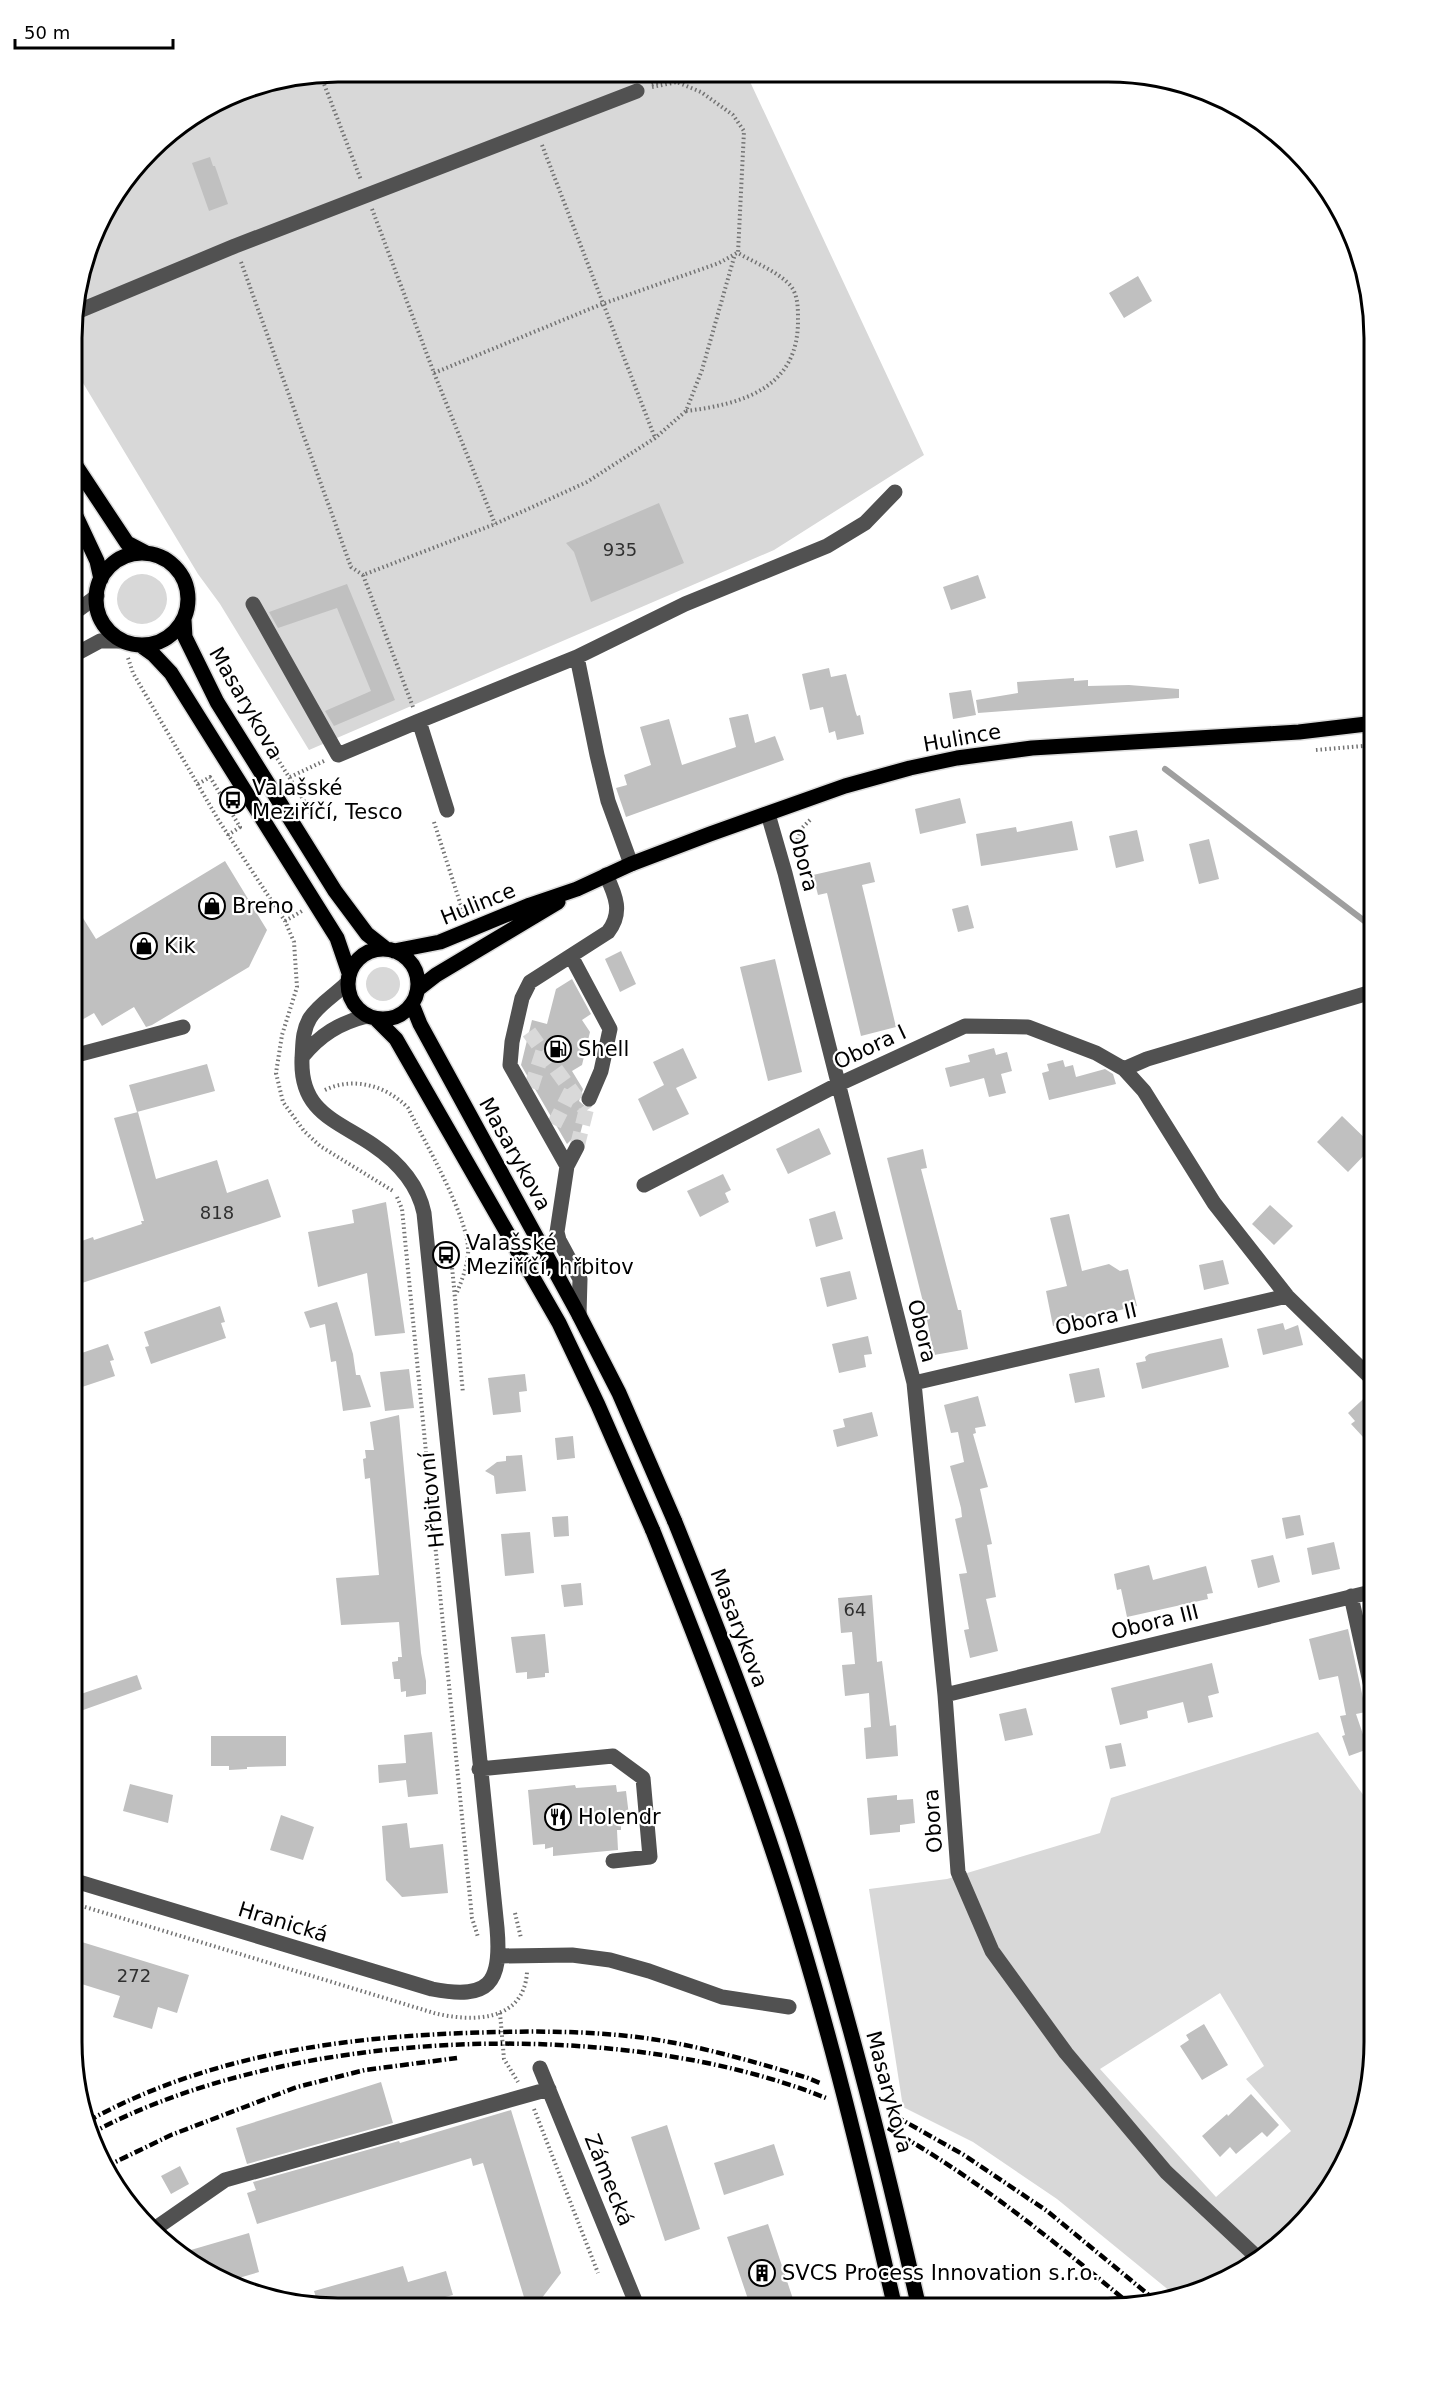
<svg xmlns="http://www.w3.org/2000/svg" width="1447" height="2381" viewBox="0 0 1447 2381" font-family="'DejaVu Sans',sans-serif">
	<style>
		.green { fill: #d8d8d8; fill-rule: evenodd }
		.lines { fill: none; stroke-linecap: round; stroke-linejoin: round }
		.stream { stroke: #9f9f9f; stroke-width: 6 }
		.building { fill: #c0c0c0 }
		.minor-tunnel { stroke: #d9d9d9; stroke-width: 15; stroke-dasharray: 15 8; stroke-linecap: butt }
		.major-casing { stroke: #dbdbdb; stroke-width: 18 }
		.path { stroke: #737373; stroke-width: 4; stroke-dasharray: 1.5 3; stroke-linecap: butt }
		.minor { stroke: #515151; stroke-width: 15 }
		.major { stroke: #000; stroke-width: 15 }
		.rail { stroke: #000; stroke-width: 4.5; stroke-dasharray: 9 3 1.5 3; stroke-linecap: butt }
		.major-bridge-casing { stroke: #dbdbdb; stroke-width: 18; stroke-linecap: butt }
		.major-bridge { stroke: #000; stroke-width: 15 }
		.labels { text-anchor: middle; stroke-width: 4.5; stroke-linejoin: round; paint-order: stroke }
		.number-label { font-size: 18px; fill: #303030 }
		.street-label { font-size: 21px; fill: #000; stroke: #fff }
		.poi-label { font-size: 21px; fill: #000; stroke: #fff; text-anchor: start }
		.rim { fill: none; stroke: #000; stroke-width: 3 }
	</style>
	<rect width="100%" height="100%" fill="#fff"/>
	<path class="green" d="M339,72L746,73L924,455L774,550L309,750L220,604L198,574L74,368V304L100,221L163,138L237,92Z
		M117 599a25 25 0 1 1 50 0a25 25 0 1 1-50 0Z
		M366 984a17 17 0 1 1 34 0a17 17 0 1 1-34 0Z
		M1318,1732L1374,1810V2060L1355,2144L1320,2204L1270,2254L1210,2289L1176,2296L1057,2199L973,2142L903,2107L869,1889L947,1879L1100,1833L1111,1798ZM1220,1993L1264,2066L1246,2079L1291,2131L1216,2197L1100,2069Z"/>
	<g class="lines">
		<path class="stream" d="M1165,769L1375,929"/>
	</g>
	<path class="building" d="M210,157L213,166H215L228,204L209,211L192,163Z
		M1138,276L1152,301L1124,318L1109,293Z
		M659,503L684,563L591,602L574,552L566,543Z
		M978,575L986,598L951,610L943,587Z
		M347,584L395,700L334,726L325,711L371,691L337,608L278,628L269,612Z
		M829,668L831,677L846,674L855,710L857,716L860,715L864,734L837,740L835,731L829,733L823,707L810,710L802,674Z
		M1074,678V681L1088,680V686L1129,685L1179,689V698L978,713L976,700L1018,693L1017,682Z
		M971,690L976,715L953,719L949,693Z
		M748,714L755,743L775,736L784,760L626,817L616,788L627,785L624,775L651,765L640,727L669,719L682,765L736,747L729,718Z
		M960,798L966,823L920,834L915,809Z
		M1072,821L1078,850L981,866L976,834L1016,827L1017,832Z
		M1137,830L1144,861L1116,868L1109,836Z
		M1209,839L1219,879L1199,884L1189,844Z
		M225,861L267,930L249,967L152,1025L146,1027L134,1007L102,1026L94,1013L73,1025V902L96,939Z
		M870,862L875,882L862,885L896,1027L861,1036L827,893L818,895L813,875Z
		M968,905L974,928L958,932L952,909Z
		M621,951L636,984L620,992L605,959Z
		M775,959L802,1072L768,1081L740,967Z
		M572,979L591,1014L582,1020L590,1032L582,1065L572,1071L583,1089L579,1101L587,1108L579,1138L572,1139L567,1144L521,1065L532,1020L547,1024L556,989Z
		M683,1048L697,1078L676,1088L689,1114L653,1131L638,1099L664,1085L653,1062Z
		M994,1048L996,1055L1007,1052L1012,1071L1001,1074L1006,1093L989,1097L984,1078L950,1087L945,1068L970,1062L968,1055Z
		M1063,1060L1065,1067L1073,1065L1076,1077L1105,1069L1113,1074L1116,1084L1049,1100L1042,1073L1049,1071L1047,1064Z
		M207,1064L215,1091L137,1112L129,1085Z
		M138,1112L156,1179L217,1160L227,1193L268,1179L281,1217L73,1286V1244L93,1237L94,1240L142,1224L141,1221H144L114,1118Z
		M1342,1116L1373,1146L1348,1172L1317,1142Z
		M819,1128L831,1154L788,1174L776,1149Z
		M923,1149L927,1168L921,1169L958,1310H961L968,1349L934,1355L925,1310L887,1158Z
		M723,1174L731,1190L725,1193L729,1202L700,1217L687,1191Z
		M386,1202L405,1333L375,1336L367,1273L318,1287L308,1232L354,1223L352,1210Z
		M1270,1205L1293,1226L1274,1245L1252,1224Z
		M835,1211L843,1239L816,1247L809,1219Z
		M1069,1214L1082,1271L1109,1264L1120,1271L1128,1269L1137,1306L1053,1326L1046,1291L1067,1286L1050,1218Z
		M1223,1260L1229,1284L1204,1290L1199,1265Z
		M850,1271L857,1299L827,1307L820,1278Z
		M337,1302L353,1354L356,1375H360L371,1407L343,1411L336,1361L331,1362L325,1324L310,1328L304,1312Z
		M220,1306L225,1322L221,1323L226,1338L151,1364L145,1347L149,1346L144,1332Z
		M1283,1323L1285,1330L1298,1325L1303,1345L1263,1355L1257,1329Z
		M868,1336L872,1354L864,1355L866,1367L839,1373L832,1344Z
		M1222,1338L1229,1367L1142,1389L1136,1363L1146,1361L1145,1357L1149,1354Z
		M108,1344L114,1360L110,1361L115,1376L73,1390V1356Z
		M1099,1368L1105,1397L1075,1403L1069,1374Z
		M409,1369L414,1408L385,1411L380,1372Z
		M525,1374L527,1391L519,1392L521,1412L493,1415L488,1378Z
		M1372,1391L1375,1392V1450L1351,1424L1355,1421L1348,1413Z
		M978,1396L986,1426L975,1428L976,1433L973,1434L988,1487L980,1489L992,1544L987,1545L996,1597L986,1599L998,1651L970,1658L964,1630L969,1629L959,1574L967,1573L955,1519L962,1517L961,1508L950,1466L964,1462L958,1432L951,1433L944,1405Z
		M872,1412L878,1436L837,1447L833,1430L845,1427L843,1419Z
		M399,1415L421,1653L426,1681V1694L406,1697V1691L401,1692L400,1679H394L392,1662L398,1661V1657H402L399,1622L341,1625L336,1578L379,1575L370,1478L365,1479L363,1459L366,1458L365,1450H374L370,1422Z
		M573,1436L575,1458L557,1460L555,1438Z
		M522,1455L526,1491L496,1494L494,1476L485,1471L497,1462L506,1461V1456Z
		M1300,1515L1304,1535L1286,1539L1282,1518Z
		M568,1516L569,1536L554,1537L552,1517Z
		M530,1532L534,1573L505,1576L501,1534Z
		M1334,1542L1340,1569L1312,1575L1307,1548Z
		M1273,1555L1280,1582L1258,1588L1251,1560Z
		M1149,1565L1153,1580L1206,1566L1213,1593L1207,1594L1208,1599L1127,1617L1121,1589L1117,1590L1114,1574Z
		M581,1583L583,1605L564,1607L561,1585Z
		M872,1595L877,1662L882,1661L890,1726L896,1725L898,1756L866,1759L864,1728L871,1727L869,1693L845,1696L842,1665L855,1664L852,1632L841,1633L838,1598Z
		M1348,1629L1366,1712L1356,1714L1368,1749L1349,1756L1342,1736L1345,1735L1340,1716L1346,1715L1338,1676L1319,1680L1309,1639Z
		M545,1634L549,1673H545V1677L527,1679V1672L516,1673L511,1637Z
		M1212,1663L1219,1693L1208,1696L1213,1717L1188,1723L1183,1702L1147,1711L1148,1718L1120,1725L1111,1688Z
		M137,1675L142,1689L72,1714V1697Z
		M1026,1708L1033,1735L1005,1741L999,1714Z
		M432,1732L438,1794L408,1797L406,1780L379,1783L378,1765L406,1763L404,1735Z
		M211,1736H286V1766L247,1767V1769L229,1770V1766H211Z
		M1121,1743L1126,1766L1110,1769L1105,1746Z
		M130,1784L173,1795L168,1823L123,1811Z
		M575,1785L576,1788L616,1785L617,1792L626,1791L630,1824H621V1830H617L618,1850L553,1856V1847L545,1849V1844L533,1845L528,1790Z
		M897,1795V1800L913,1799L915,1823L900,1825V1832L870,1835L867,1798Z
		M281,1815L314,1827L303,1860L270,1850Z
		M407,1823L410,1848L443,1844L448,1893L402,1897L386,1880L382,1826Z
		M72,1939L189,1975L177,2013L158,2007L152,2029L113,2017L120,1996L72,1981Z
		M1204,2024L1228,2065L1202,2080L1180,2046L1189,2040L1186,2035Z
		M381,2082L393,2123L247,2164L236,2128Z
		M1251,2094L1279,2125L1267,2137L1262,2132L1236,2154L1230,2147L1220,2157L1202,2136L1227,2114L1228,2116Z
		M511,2110L561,2273L535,2307H527L483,2163L473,2166L471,2158L257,2224L247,2193L256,2190L253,2182L399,2141L400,2143Z
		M667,2125L700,2229L665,2241L631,2137Z
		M774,2144L784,2175L724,2195L714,2163Z
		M180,2166L189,2184L171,2194L161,2176Z
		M768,2224L796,2308H751L727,2237Z
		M249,2233L259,2272L225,2282L177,2254Z
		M403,2266L408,2282L446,2271L453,2295L441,2298L444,2307H319L314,2291Z"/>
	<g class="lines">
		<path class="minor-tunnel" d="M529,1032L586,1111
			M531,1088L543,1051
			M554,1125L571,1091
			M577,1147L588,1103"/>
		<defs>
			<path id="major" d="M74,463L127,543L146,553
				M74,512L97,561L101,579
				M96 599a46 46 0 1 1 92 0a46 46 0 1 1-92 0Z
				M184,620L185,637L217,702L335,891L367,934L386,949
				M140,645L154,655L171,673L337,938L349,973
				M348 984a35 35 0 1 1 70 0a35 35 0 1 1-70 0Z
				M394,951L440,942L530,905L577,889L631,864L710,834L845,786L910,768L957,758L1032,748L1299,732L1375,723
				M418,989L436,975L558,902
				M412,1004L420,1024L579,1315L619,1393L675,1522
				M376,1019L396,1039L559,1323L598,1405L653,1531"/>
		</defs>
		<use href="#major" class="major-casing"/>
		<path class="path" d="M321,76L361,180
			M652,85L674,76V73
			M652,87L677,82L701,92L733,115L744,131L738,253C755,263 775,270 789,284C798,293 798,308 798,319C799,388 743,404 686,411
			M542,145L655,438
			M372,209L434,373L495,524
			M241,262L351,567L363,575
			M434,373L602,304L719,263L737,253
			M128,658L133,673L219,821L285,921L294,942L297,987L282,1035L276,1073L283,1102L304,1131L320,1146L393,1191
			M413,707L363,575L495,524L587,482L655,438L686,411L702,370L735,254
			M270,747L306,804L312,818
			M1316,750L1375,745
			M290,777L324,761
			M198,784L210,777L240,827L228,835
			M434,822L464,915
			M796,844L801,829L812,818
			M285,921L302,911
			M325,1090C354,1076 387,1086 408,1108C424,1141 471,1221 468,1254C467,1268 461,1282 456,1295
			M397,1197L402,1209L472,1918L478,1937
			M450,1250C456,1298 458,1345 463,1393
			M72,1903L434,2013C470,2022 524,2023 527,1972
			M515,1913L521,1938
			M500,2013L504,2059L518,2082
			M534,2109L598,2273"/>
		<path class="minor" d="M74,313L235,246L637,91
			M253,604L338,755L419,721L447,810
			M74,613L97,596
			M74,655L100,641H122
			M577,657L685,604L827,546L865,523L895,492
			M419,721L577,657L597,755L608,801L631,864
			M768,814L785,873L914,1383L945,1695L958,1872L992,1951L1066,2053L1166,2172L1260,2260
			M571,956L610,1029L601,1071L589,1099
			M73,1056L183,1027
			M302,1057C320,1035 339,1023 367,1016
			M1124,1069L1147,1059L1375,991
			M577,1147L567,1166L557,1232L559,1240L580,1279L579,1315
			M567,1166L510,1065L512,1042L522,998L530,982L608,932C623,913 616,896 606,875
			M644,1185L837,1085L965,1026L1028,1027L1096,1053L1124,1069L1144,1091L1214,1203L1287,1296L1375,1382
			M914,1383L1287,1296
			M1351,1596L1375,1705
			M945,1695L1375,1591
			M479,1769L613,1756L643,1778L650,1857L613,1861
			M72,1880L432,1989C489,2000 502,1984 497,1928L424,1213C418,1184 398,1162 373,1145C336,1120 300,1112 302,1059C303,1045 302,1031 310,1018C319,1004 335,995 347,983
			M499,1956L572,1955L610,1960L649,1971L722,1997L789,2007
			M540,2068L638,2308
			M153,2230L225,2180L549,2089"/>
		<use href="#major" class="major"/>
		<path class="rail" d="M895,2116L964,2155L1047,2211L1155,2300
			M88,2121C204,2057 333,2038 464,2033C524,2031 585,2030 645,2038C701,2046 755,2062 808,2078L822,2084
			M888,2128C978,2179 1050,2238 1131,2305
			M90,2134C286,2027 621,2015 826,2098
			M105,2167L171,2135L297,2087L365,2070L457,2058"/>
		<defs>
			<path id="major-bridge" d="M675,1522C717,1626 758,1730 793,1836C843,1991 883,2149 919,2308
				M653,1531C694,1633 734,1736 769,1840C821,1993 859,2151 895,2308"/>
		</defs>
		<use href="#major-bridge" class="major-bridge-casing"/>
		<use href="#major-bridge" class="major-bridge"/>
	</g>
	<defs>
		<symbol id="bus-ring" viewBox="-11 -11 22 22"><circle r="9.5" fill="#fff" stroke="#000" stroke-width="1.5"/><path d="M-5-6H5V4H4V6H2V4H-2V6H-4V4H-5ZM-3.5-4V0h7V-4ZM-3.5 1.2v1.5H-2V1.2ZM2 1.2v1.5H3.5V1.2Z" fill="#000"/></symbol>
		<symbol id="shop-ring" viewBox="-11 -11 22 22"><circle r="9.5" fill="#fff" stroke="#000" stroke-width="1.5"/><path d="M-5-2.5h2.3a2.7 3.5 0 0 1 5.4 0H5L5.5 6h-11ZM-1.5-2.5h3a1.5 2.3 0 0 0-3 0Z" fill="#000"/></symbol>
		<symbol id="fuel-ring" viewBox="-11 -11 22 22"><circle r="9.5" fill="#fff" stroke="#000" stroke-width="1.5"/><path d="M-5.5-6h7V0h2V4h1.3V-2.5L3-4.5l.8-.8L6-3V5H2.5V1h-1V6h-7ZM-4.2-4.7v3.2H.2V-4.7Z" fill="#000"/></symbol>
		<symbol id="restaurant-ring" viewBox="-11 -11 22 22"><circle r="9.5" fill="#fff" stroke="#000" stroke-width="1.5"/><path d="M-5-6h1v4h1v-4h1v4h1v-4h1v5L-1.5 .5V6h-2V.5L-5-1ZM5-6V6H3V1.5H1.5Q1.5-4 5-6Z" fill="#000"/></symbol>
		<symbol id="building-ring" viewBox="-11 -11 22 22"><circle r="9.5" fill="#fff" stroke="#000" stroke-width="1.5"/><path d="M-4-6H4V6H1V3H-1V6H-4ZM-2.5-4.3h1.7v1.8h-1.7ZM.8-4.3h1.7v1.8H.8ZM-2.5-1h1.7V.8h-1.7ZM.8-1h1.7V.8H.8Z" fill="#000"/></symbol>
	</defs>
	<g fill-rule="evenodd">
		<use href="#bus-ring" x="218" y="785" width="30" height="30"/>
		<use href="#shop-ring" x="197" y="891" width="30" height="30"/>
		<use href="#shop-ring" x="129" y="931" width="30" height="30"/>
		<use href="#fuel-ring" x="543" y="1034" width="30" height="30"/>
		<use href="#bus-ring" x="431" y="1240" width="30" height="30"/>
		<use href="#restaurant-ring" x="543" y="1802" width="30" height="30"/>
		<use href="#building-ring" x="747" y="2258" width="30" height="30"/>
	</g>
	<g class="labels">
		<g class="number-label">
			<text x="620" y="556">935</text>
			<text x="217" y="1219">818</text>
			<text x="855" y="1616">64</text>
			<text x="134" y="1982">272</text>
		</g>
		<g class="street-label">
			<text transform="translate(246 703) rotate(60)" y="7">Masarykova</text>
			<text transform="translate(962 738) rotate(-10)" y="7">Hulince</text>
			<text transform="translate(803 860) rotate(75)" y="7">Obora</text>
			<text transform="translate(478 904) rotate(-22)" y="7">Hulince</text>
			<text transform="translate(870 1047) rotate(-25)" y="7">Obora I</text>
			<text transform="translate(515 1154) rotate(61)" y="7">Masarykova</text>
			<text transform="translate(1096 1319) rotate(-13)" y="7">Obora II</text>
			<text transform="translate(922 1331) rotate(76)" y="7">Obora</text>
			<text transform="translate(432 1500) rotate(-96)" y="7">Hřbitovní</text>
			<text transform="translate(1155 1622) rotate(-14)" y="7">Obora III</text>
			<text transform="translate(739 1628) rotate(69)" y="7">Masarykova</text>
			<text transform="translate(933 1821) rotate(-94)" y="7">Obora</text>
			<text transform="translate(283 1922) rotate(17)" y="7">Hranická</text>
			<text transform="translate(889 2092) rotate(75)" y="7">Masarykova</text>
			<text transform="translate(609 2180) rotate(68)" y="7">Zámecká</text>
		</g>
		<g class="poi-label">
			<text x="252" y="795">Valašské<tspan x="252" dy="24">Meziříčí, Tesco</tspan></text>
			<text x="232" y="913">Breno</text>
			<text x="164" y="953">Kik</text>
			<text x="578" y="1056">Shell</text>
			<text x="466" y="1250">Valašské<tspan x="466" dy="24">Meziříčí, hřbitov</tspan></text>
			<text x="578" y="1824">Holendr</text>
			<text x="782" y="2280">SVCS Process Innovation s.r.o.</text>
		</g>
	</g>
	<path d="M0 0H1447V2381H0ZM338 82H1108A256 256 0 0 1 1364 338V2042A256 256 0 0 1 1108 2298H338A256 256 0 0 1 82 2042V338A256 256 0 0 1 338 82Z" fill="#fff" fill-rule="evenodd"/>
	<path class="rim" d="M338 82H1108A256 256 0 0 1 1364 338V2042A256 256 0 0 1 1108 2298H338A256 256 0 0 1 82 2042V338A256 256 0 0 1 338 82Z"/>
	<path d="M15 39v9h158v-9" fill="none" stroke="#000000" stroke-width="3"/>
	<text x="24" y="39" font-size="18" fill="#000000" stroke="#ffffff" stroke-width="4.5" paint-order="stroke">50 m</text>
</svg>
